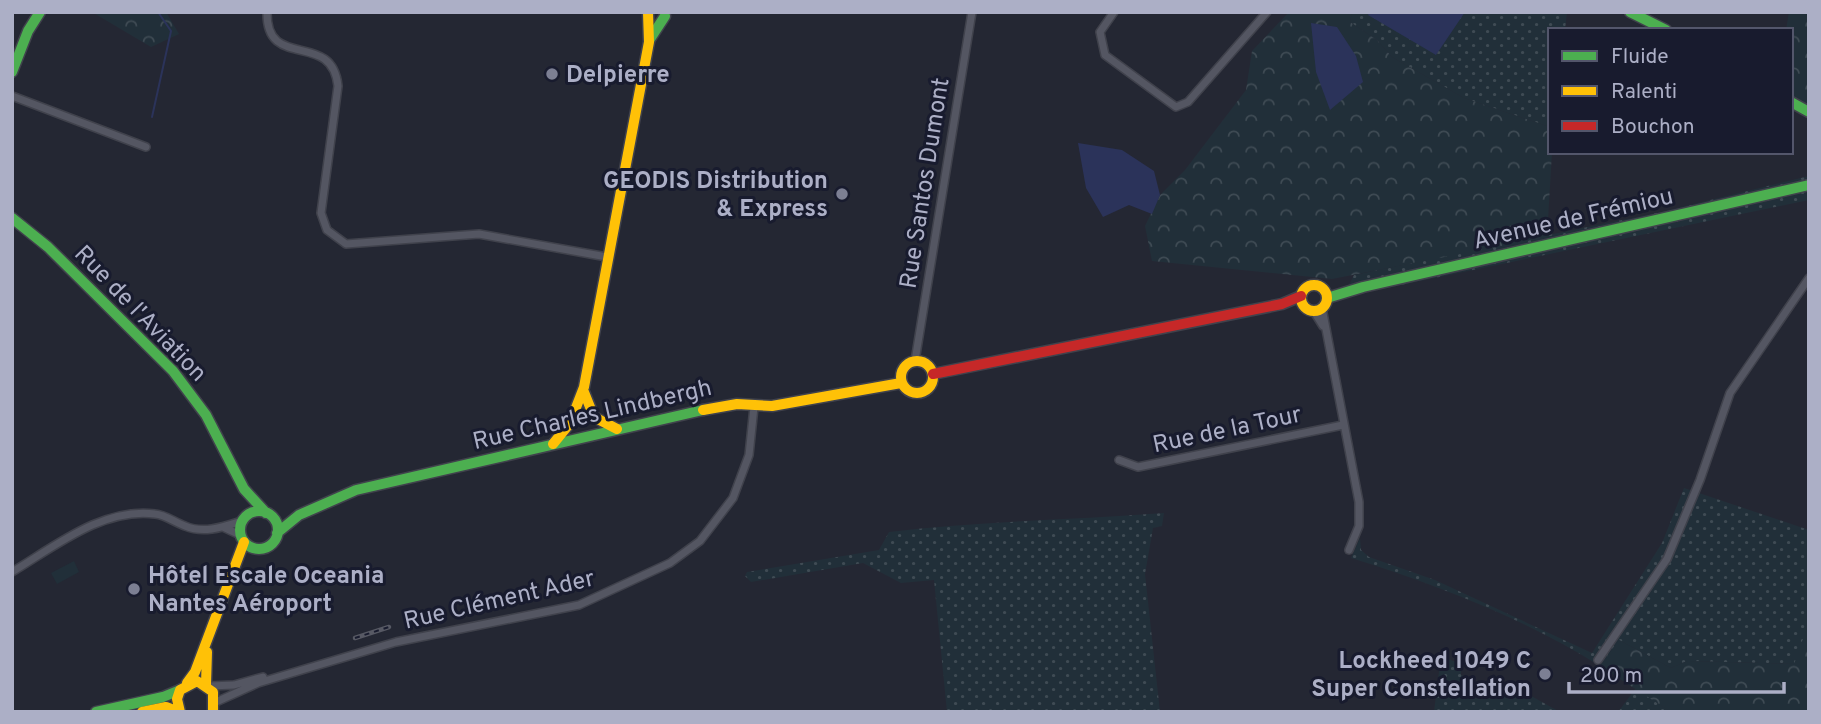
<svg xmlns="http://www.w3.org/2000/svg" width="1821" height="724" viewBox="0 0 1821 724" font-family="Overpass,sans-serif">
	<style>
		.grass { fill: url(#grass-dots) }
		.forest { fill: url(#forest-crowns) }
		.garden { fill: #212f39 }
		.water { fill: #2b335a }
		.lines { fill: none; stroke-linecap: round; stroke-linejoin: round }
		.stream { stroke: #2b335a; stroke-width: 2 }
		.street-casing { stroke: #40424c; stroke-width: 10 }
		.fast-casing { stroke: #40424c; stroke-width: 13 }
		.slow-casing { stroke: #40424c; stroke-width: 13 }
		.jam-casing { stroke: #40424c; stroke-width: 13 }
		.street { stroke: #545662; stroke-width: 7 }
		.fast { stroke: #4caf50; stroke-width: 10 }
		.slow { stroke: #ffc107; stroke-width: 10 }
		.jam { stroke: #c62828; stroke-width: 10 }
		.rail-casing { stroke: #575964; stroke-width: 4.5 }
		.rail { stroke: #181b2e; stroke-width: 2; stroke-dasharray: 5; stroke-linecap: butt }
		.poi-dot { fill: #7c7f93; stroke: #181b2e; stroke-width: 2.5 }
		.labels { text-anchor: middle; stroke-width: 6; stroke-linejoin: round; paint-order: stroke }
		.poi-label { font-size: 24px; font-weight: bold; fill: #acafc6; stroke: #181b2e; text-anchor: start }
		.street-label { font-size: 24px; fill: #acafc6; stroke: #181b2e }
	</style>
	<defs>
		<pattern id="grass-dots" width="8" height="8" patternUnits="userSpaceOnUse" patternTransform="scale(1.75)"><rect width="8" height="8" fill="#212f39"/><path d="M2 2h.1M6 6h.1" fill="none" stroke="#3f4b54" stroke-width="1.8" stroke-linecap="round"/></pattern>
		<pattern id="forest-crowns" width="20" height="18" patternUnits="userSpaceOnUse" patternTransform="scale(1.75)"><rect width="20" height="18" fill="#212f39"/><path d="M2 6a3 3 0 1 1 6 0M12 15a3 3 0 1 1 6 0" fill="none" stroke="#3f4b54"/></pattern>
	</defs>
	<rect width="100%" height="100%" fill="#242733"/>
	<path class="grass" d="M1352,12H1567L1565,30H1550V127L1464,98L1392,57L1377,40L1350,22Z
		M1809,176V200L1343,297L1354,275L1661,212Z
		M1684,488L1809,530V622L1795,664L1687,661L1671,668L1619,640L1600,666C1523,618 1438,585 1351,558L1360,538L1361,550L1369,557L1435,580L1592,653L1662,543Z
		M1164,513L1162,526L1153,528L1145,574L1160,712H947L934,580L901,583L863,563L751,582L745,576L747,572L879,550L889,532C981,521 1072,520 1164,513Z
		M1441,656L1461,664V675L1513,699L1517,688L1560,712H1434Z
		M1636,688L1671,712H1618Z"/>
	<path class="forest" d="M92,12H166L179,34L151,47Z
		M1289,12H1352L1350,22L1377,40L1392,57L1464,98L1550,127L1552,152L1547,237L1332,279L1152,261L1145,226L1160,195L1185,170L1246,90L1252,51Z
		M1789,12H1809L1808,117L1791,108V30H1786Z
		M1809,622V712H1671L1600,666L1619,640L1671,668L1687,661L1794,664Z"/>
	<path class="garden" d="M74,561L79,572L57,584L51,573Z"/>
	<path class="water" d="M1370,12H1465L1436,55L1368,15Z
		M1311,23L1337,27L1356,56L1363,82L1330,110L1316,72Z
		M1078,143L1122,150L1154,171L1160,195L1152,214L1129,205L1103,217L1086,188Z"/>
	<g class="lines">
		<path class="stream" d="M152,117L171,31L158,12"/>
		<defs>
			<path id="street" d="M267,12C266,72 332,29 338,86L321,213L327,230L346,244L479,234L607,257
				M1114,12L1100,32L1105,55L1176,107L1188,102L1267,12
				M12,96L146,147
				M1322,308L1359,502V526L1349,550
				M1313,310L1323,326
				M915,361L972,12
				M1119,460L1138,467L1343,425
				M223,527L240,535
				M12,572C54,547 103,507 155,514C166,515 174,522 185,526C204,534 223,527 242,521
				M1598,660L1667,559L1700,480L1730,393L1809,278
				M210,686L234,685L263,677
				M216,702L258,683L396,642L579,605L670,563L700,541L733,498L749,455L754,407"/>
			<path id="fast" d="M1630,12L1666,30
				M650,39L665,16
				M12,72L28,31L40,12
				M1791,102L1809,112
				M12,218L48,247L173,371L206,415L244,489L266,513
				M1327,298L1363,287L1809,185
				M240 530a19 19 0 1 1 38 0a19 19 0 1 1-38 0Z
				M277,533L299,515L356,490L703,410
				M96,712L163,697L180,690"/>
			<path id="slow" d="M1301 298a13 13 0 1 1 26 0a13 13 0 1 1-26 0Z
				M901 377a16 16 0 1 1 32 0a16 16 0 1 1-32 0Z
				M584,392L594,417L617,429
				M703,410L737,404L772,406L901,383
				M553,444L570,423L584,387L649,42L648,13
				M187,683L195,672L244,542
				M206,684L207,652
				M142,712L166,707L179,712
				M180,712L177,699L180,690L197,681L213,692V712"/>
			<path id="jam" d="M933,374L1282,304L1301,296"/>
		</defs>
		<use href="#street" class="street-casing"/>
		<use href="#fast" class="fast-casing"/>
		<use href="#slow" class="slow-casing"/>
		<use href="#jam" class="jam-casing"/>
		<use href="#street" class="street"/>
		<use href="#fast" class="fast"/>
		<use href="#slow" class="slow"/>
		<use href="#jam" class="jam"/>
		<defs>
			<path id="rail" d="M355,638L389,627"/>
		</defs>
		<use href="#rail" class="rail-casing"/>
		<use href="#rail" class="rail"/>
	</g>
	<g class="poi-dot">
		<circle cx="552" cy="74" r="7"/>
		<circle cx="842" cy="194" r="7"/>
		<circle cx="134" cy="589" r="7"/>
		<circle cx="1545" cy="674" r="7"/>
	</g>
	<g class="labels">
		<g class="poi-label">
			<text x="566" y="82">Delpierre</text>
			<text x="828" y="188" text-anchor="end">GEODIS Distribution<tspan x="828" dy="28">&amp; Express</tspan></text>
			<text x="148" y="583">Hôtel Escale Oceania<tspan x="148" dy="28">Nantes Aéroport</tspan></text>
			<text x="1531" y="668" text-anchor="end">Lockheed 1049 C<tspan x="1531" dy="28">Super Constellation</tspan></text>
		</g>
		<g class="street-label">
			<text transform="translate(924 183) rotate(-81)" y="8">Rue Santos Dumont</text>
			<text transform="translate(1573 218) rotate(-13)" y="8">Avenue de Frémiou</text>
			<text transform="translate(141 313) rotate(46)" y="8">Rue de l'Aviation</text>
			<text transform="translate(592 414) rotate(-13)" y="8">Rue Charles Lindbergh</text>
			<text transform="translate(1227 429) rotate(-12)" y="8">Rue de la Tour</text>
			<text transform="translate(499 599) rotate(-13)" y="8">Rue Clément Ader</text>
		</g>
	</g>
	<rect width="1821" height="724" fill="none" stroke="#acafc6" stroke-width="28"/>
	<rect x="1548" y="28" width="245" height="126" fill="#181b2e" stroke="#53566b" stroke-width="2"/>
	<rect x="1562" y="51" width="35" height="10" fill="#4caf50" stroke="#53566b" stroke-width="2"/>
	<text x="1611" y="63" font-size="21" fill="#acafc6">Fluide</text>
	<rect x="1562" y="86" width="35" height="10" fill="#ffc107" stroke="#53566b" stroke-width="2"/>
	<text x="1611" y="98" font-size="21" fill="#acafc6">Ralenti</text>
	<rect x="1562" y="121" width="35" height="10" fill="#c62828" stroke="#53566b" stroke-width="2"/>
	<text x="1611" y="133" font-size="21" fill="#acafc6">Bouchon</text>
	<path d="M1569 682v10h215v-10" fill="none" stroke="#acafc6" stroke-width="3.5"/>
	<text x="1580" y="682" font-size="21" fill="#acafc6" stroke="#181b2e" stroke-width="5" paint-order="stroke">200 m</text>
</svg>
